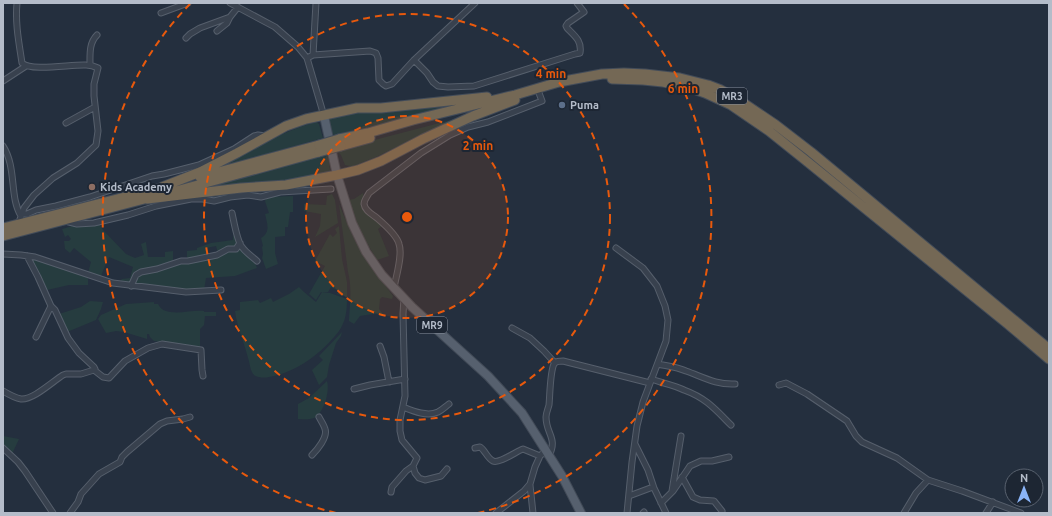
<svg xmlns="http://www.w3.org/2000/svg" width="1052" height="516" viewBox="0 0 1052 516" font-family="Ubuntu,sans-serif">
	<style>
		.green { fill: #263c3f }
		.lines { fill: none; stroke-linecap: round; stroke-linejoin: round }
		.street-casing { stroke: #565f6c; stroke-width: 7 }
		.primary-casing { stroke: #414a57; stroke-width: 10 }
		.highway-casing { stroke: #434c59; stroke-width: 11 }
		.street { stroke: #38414e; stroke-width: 5 }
		.primary { stroke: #56606e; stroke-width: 8 }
		.highway { stroke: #746855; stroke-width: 9 }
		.highway-bridge-casing { stroke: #434c59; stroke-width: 11; stroke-linecap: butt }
		.highway-bridge { stroke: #746855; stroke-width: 9 }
		.ring { fill: none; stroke: #e8590c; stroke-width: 2; stroke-dasharray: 7 5 }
		.service-dot { fill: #5c6f8a; stroke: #1d2633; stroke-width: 1.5 }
		.education-dot { fill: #8d6e63; stroke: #1d2633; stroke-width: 1.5 }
		.labels { text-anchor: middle; stroke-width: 4; stroke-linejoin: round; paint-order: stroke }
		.shield { fill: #1d2633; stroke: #878f9c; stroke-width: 1 }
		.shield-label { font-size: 10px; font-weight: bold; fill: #b4bcc9 }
		.poi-label { font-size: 11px; font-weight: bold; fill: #b4bcc9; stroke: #1d2633; text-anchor: start }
		.centre { fill: #e8590c; stroke: #1d2633; stroke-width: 2 }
		.ring-label { font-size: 12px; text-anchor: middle; font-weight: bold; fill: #e8590c; stroke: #1d2633; stroke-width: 4; stroke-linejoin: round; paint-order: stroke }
	</style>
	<rect width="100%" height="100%" fill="#242f3e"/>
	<path class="green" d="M453,105L382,124L333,135L329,122V118L347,114Z
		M455,119L376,157L354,166H350L345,165L341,155L336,150Z
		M316,122L319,124L323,138L214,169C245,153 282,131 316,122Z
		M326,152L329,161L330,171C320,177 306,177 294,179C263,183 231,184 199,187Z
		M363,193L367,213L382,226L378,229L389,256L377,260L364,238L355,220L348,200L354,199Z
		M332,194L335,200L338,223L315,237L320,226L321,214L304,211V204L326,205L327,196Z
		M293,196V212H290L288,227H285V236L275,237V253L278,264L266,269L262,258L263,254L262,247L263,246L261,238C271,232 267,223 265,214L269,213L265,201L267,197Z
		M339,204C346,221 353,238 363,254C372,269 383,282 393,296L392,299L382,297L380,299L379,309L383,314H373L360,316L354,324L349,321V319C350,303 352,287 348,272Z
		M99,223L103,230L126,254L135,258L144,255L141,244L146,242L148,257H165V252L173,251V262L164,265L142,270L130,284L119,282L122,279L130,278L133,267L109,257L100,278L88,273L91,262L74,248L70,253L65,249L64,241H69L71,239L68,235L65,237L62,229L76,225Z
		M339,226L342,259L347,282V297L337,294L339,291L331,287L328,292H321L316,300L309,294L325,266L315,261L330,234L333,237L337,233L335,229Z
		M235,235L239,243L236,247L218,253L216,246L206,248L207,254L204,256L187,259V251L197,250V248L211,243L233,240V236Z
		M240,245L254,261L257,268L235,276L206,278L204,290L183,291L133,284L139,274L175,264L190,262Z
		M32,259L74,271L88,278V285H69L47,290L39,272Z
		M299,287L304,292L316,302L322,292L330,293L347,299C347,310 346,321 339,331C323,352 296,373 269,377C265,378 258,378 254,375C250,371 250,363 248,358C244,342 237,327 235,311L240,310V302L258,300L260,303L271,298L273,302L289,294Z
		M90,301L103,302L101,309L96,320L67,332L59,314L81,307Z
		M154,302V304H158C165,319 191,309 204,311V312H216V316H205L204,325L200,329V348L154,341L150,337L149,334H147V339L124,332L116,331L106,333L98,319L101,315L126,304Z
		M342,332L341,336L336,343L329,365L327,377L319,385L312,370L323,360L319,356Z
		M327,381C330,391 324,413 314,418C309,420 303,419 298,419V404L309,398Z
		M3,436L19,439L12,454L8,448L3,445Z"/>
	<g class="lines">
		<defs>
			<path id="street" d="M17,3C15,23 19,43 22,63C31,72 72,64 86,65C90,65 94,66 98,68L94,84V96L98,131L96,145L77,163L53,178L34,195L24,208L18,225
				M230,3L275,27L298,47L307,58L324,116
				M161,13L188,3
				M217,31L227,23L230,17
				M186,38L190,34L200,28L230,17L238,7
				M313,55L316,3
				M307,58L313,55L370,51L376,53L378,58L379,80L383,84L386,86L392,84L414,60L475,3
				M414,60L427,73L433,82L438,86L448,87L474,86L575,54L580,53C582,41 575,36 567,28L566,26L568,23L584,12L577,3
				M90,65C90,54 89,43 97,35
				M3,81L26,66
				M66,123L95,107
				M3,146C17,168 9,196 21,216
				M232,213C234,222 237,241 242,247C246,253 253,257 257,261
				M22,214H27L36,210L56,206L90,197L152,176L164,174L199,165L234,149L254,136L258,135L266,136
				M65,221L77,224L94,223L128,215L156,206L191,199H203L214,201L230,197L248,195L261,197L280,192L331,189
				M616,248L643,268L657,286L665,306L668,320L666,341L643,402L637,426L632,462L627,513
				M3,254L21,255L35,257L113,283L186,292L221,290
				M131,286L136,275L141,272L157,269L181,261H188L217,255L228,249H236L240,243
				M394,288C396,276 403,255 399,244C397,235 384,224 377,218C372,214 365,211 364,204C364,200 367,197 369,193L421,153L450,135L468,127L488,122L542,101L539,93
				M512,328L530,338L544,351L555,363
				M36,337L51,306
				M380,346L384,357L389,382
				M658,364C667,366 677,367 686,371C703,377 716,385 735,384
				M94,370L103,377L109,378L125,361L148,348L162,344L201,350L202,370L203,376
				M651,379C662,383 674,385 684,390C706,398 715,409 731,425
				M779,385L786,383L807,394L847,421L856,436L862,442L897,458L928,480L962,491L1021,513
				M354,389L370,385L405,379
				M3,391C8,394 15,398 21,399C33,400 52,382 63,375L66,374H81L94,370L95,369L94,367L79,353L68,338L55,310L51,306L38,277L27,256
				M403,407C413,411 427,417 438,412C442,410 445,407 449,404
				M635,444L648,470L654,488L666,513
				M3,448L18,462L25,471L53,513
				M475,448L480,447C485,450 487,458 493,461C499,464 517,451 523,449L540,456
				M312,455C317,450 328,437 325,429C324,425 321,421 319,417
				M549,456C558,438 546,434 546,417C546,413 548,409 549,405C550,395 550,372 554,364C556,361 559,361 563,361L650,383
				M413,466L415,473L419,478L425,480L441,476L447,469
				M682,477L693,497L700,500L714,501L722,511
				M530,485L533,513
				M672,491L681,436
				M391,492L392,487L406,471L413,466L417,458L402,440L400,431V420L405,396L403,314L404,298
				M629,496L653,487
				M661,503L673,491L686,472L690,466L701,461H712L729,457
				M70,513L78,502L81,494L99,474L120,462L122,457L127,452L160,424L167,421L183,419L190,417
				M496,513L524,491L530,484L535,467L540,456L546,450
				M643,513L644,512
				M904,513L916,493L928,480
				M986,513L993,502"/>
			<path id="primary" d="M324,116L337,175L352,223L366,252L382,275L412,307L488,376L522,413L562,476L581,513"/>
			<path id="highway" d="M612,79L643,80L663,82L694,89L705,93L731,105L769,131L804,159L1009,325L1049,359
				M339,139L368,133L413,120L515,95L559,82L602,74L624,73L645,74L680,78L708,85L721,90L736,98L776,125L811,152L1049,349
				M341,146L370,138
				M200,177L319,145
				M162,187L200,172L237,153L286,126L306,119L357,108H381L487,97
				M176,191L319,152
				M147,199L241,188L286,185L337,175L358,170L381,161L423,139L473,116L515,100
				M3,228L168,186
				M3,236L152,197"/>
		</defs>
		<use href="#street" class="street-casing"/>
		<use href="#primary" class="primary-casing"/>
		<use href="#highway" class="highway-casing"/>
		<use href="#street" class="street"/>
		<use href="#primary" class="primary"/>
		<use href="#highway" class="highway"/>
		<defs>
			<path id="highway-bridge" d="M319,145L339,139
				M319,152L341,146"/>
		</defs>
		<use href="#highway-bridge" class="highway-bridge-casing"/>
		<use href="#highway-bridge" class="highway-bridge"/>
	</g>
	<circle cx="407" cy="217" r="101" fill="#e8590c" fill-opacity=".12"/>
	<g class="ring">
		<circle cx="407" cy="217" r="101"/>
		<circle cx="407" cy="217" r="203"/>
		<path d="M336 513A304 304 0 0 1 190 4M624 4A304 304 0 0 1 478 513"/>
	</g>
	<circle class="service-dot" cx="562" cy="105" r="4"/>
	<circle class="education-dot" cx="92" cy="187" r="4"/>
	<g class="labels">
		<g class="shield">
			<rect x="717" y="88" width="30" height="16" rx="3"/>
			<rect x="417" y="317" width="30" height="16" rx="3"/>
		</g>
		<g class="shield-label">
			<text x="732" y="100">MR3</text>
			<text x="432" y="329">MR9</text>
		</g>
		<g class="poi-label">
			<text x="570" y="109">Puma</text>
			<text x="100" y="191">Kids Academy</text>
		</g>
	</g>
	<circle cx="407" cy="217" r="6" class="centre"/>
	<g class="ring-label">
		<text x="551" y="78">4 min</text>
		<text x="683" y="93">6 min</text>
		<text x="478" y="150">2 min</text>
	</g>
	<rect width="1052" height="516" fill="none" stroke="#b4bcc9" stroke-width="8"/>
	<g transform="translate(1024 488)"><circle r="19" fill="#1d2633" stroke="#59626f"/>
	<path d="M0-3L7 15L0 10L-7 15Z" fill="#8ab4f8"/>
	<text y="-6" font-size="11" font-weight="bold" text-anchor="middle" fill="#b4bcc9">N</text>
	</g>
</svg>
